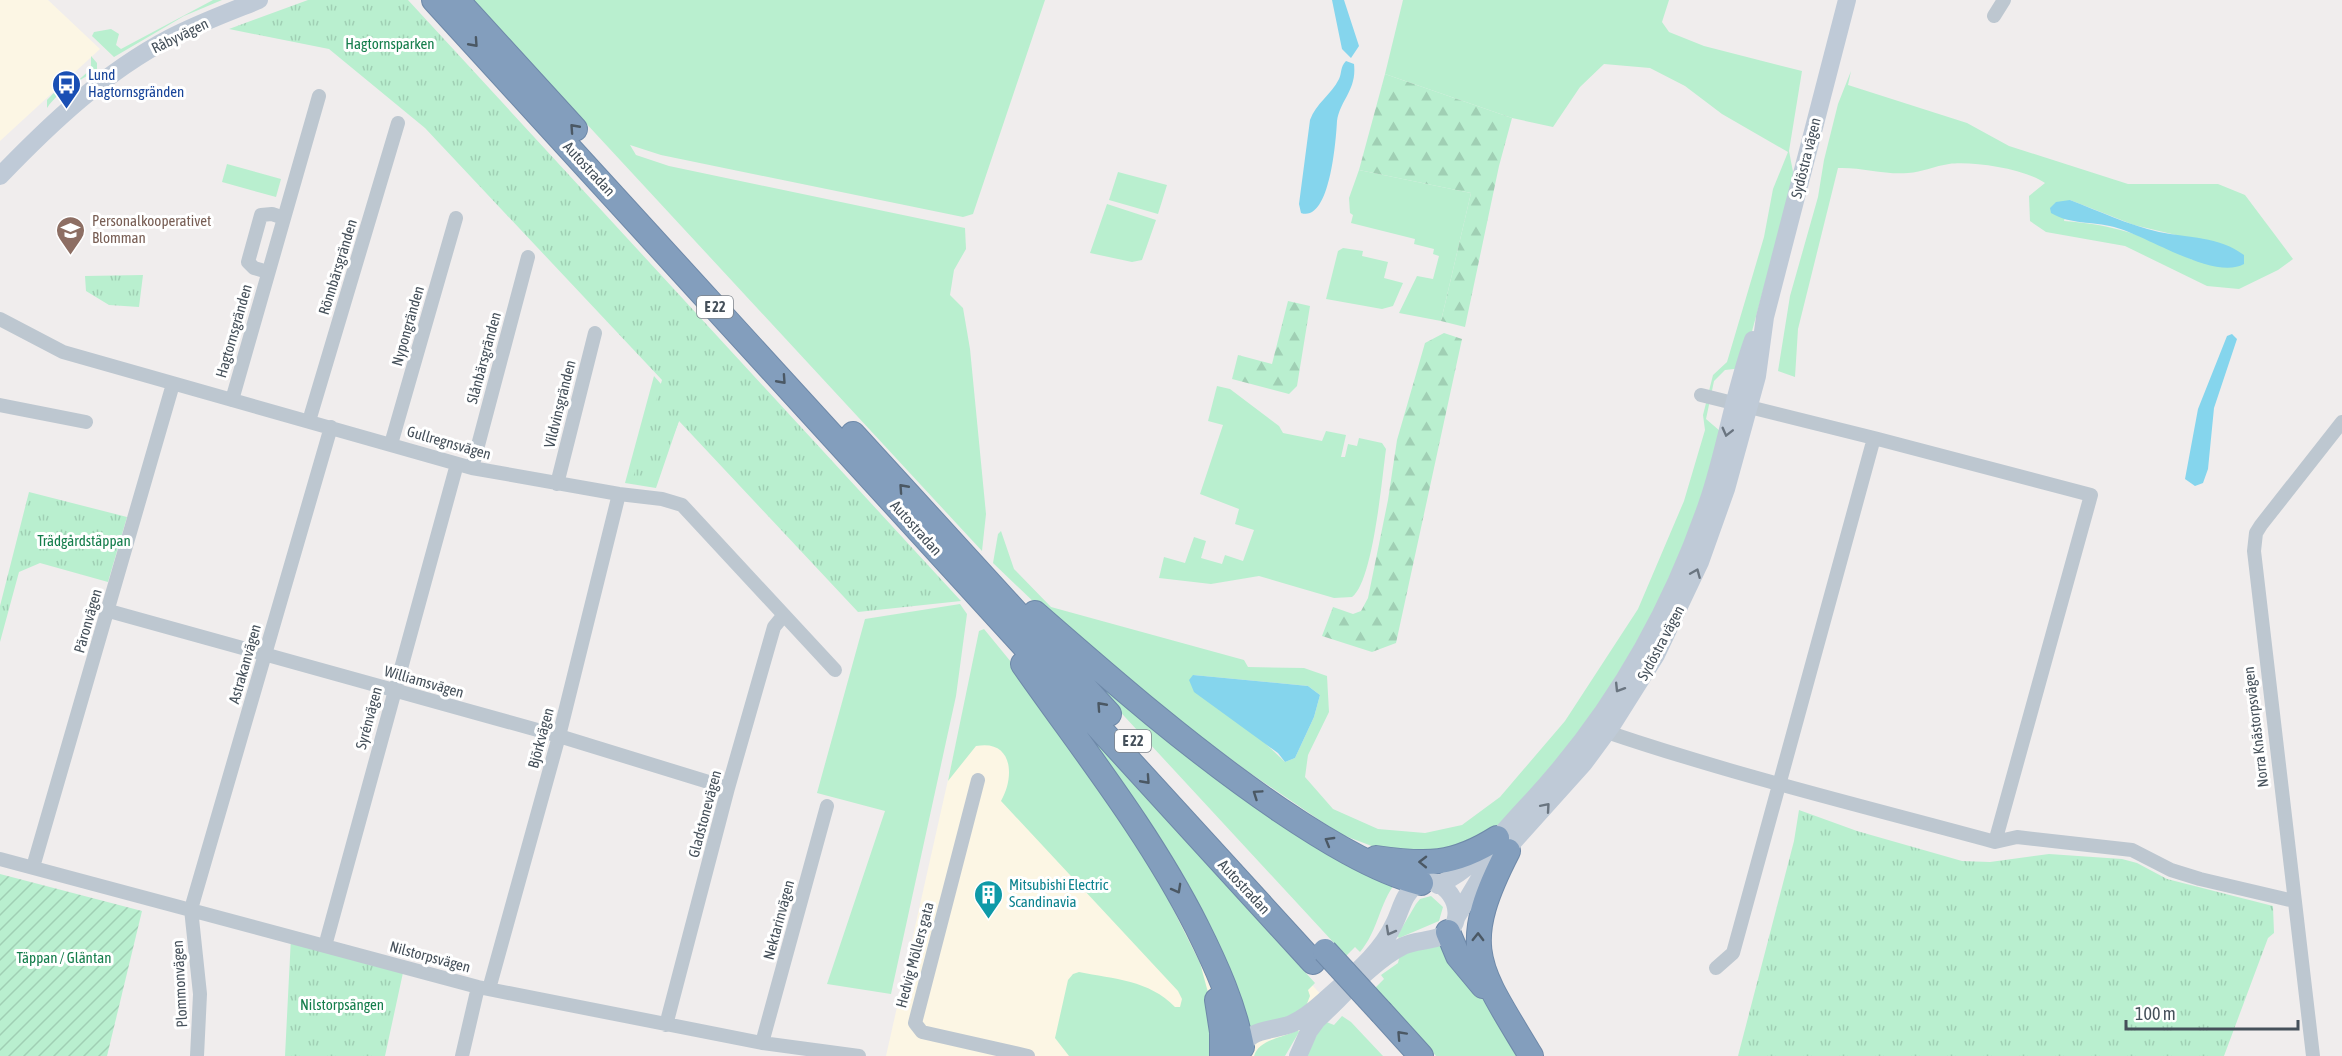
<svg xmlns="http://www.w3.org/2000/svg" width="2342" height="1056" viewBox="0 0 2342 1056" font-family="'Asap Condensed',sans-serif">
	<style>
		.commercial { fill: #fcf6e4 }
		.grass { fill: #b9efcf; fill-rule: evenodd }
		.forest { fill: url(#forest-firs) }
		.park { fill: url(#park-tufts) }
		.garden { fill: url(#garden-furrows) }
		.water { fill: #85d5ed }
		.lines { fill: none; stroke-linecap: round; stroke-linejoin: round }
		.highway-casing { stroke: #6e89a9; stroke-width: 26 }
		.street { stroke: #bdc7d0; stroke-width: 14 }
		.secondary { stroke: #bfcad7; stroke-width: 18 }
		.highway { stroke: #839ebd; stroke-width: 24 }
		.highway-bridge-casing { stroke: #6e89a9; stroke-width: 26; stroke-linecap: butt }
		.highway-bridge { stroke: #839ebd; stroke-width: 24 }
		.oneway { stroke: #4b5864 }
		.oneway2 { stroke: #6a7580 }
		.labels { text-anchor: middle; stroke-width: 6; stroke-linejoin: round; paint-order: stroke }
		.shield { fill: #fff; stroke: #7d848c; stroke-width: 1.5 }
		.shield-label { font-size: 14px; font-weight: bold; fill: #45505a }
		.street-label { font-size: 15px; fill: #45505a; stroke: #fff }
		.park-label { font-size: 15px; fill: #147d4b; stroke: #fff }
		.transit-label { font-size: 15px; fill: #164399; stroke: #fff; text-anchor: start }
		.education-label { font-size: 15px; fill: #785e54; stroke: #fff; text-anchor: start }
		.culture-label { font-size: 15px; fill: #0d838f; stroke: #fff; text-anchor: start }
	</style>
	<defs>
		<pattern id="forest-firs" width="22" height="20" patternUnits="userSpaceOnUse" patternTransform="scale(1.5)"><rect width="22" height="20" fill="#b9efcf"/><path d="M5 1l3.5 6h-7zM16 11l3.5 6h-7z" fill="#a0cfb4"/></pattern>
		<pattern id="park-tufts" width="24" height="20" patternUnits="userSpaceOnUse" patternTransform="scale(1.5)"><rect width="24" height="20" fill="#b9efcf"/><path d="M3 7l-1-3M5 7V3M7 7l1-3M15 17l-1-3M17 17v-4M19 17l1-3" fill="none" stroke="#a0cfb4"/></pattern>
		<pattern id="garden-furrows" width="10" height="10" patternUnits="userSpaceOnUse" patternTransform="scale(1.5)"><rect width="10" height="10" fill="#b9efcf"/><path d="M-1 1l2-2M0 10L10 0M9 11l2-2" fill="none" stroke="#a0cfb4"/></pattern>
	</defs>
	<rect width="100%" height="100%" fill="#f0eded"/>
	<path class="commercial" d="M0,0H48L100,49L0,141Z
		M981,633L1329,1003L1274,1056H886Z"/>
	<path class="grass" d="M213,0H222L184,16L114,57L92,36L94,32L111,29L119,34L116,45L121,49Z
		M472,0H1045L973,214L963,217L661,155L630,145L636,155L669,166L965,228L966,249L954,270L950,295L963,308L970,349L986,514L982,551Z
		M1403,0H1669L1662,22L1669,32L1704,46L1802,71L1789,151L1794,177L1742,368L1725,370L1714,381L1706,419L1720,431L1706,489L1660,604L1586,726L1503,823L1466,849L1385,851L1340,834L1250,773L1137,690L1060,627L993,563L998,534L1001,531L1014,569L1051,607L1244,660L1248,667L1304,668L1327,676L1329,712L1308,755L1305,777L1333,809L1378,829L1425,833L1462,825L1500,797L1565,721L1638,609L1684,501L1705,430L1703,415L1713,375L1727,362L1764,237L1773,189L1788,152L1722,114L1685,86L1650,68L1604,64L1580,87L1553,127L1512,118L1385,74ZM1193,675L1308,686L1320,695L1314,717L1295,758L1285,762Z
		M91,56L97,63V69C78,83 60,89 47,108V100L70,76L74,84L91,69Z
		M1851,71L1848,85L1967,123L2009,146L2128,184H2218L2245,195L2293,259L2278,270L2239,289L2207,286L2125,246L2046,232L2030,221L2029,196L2045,183C2025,169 1973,161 1949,164C1935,166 1922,172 1908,173C1885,175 1861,167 1838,168L1798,329L1795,377L1778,371L1790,296L1818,197L1824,160L1838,104ZM2070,200L2134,225L2176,235L2193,260C2147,236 2117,225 2064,221Z
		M227,164L281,179L276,197L222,182Z
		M1359,170L1471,193L1441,321L1399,313L1417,276L1433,279L1439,256L1433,254L1434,249L1414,244L1415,239L1351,223L1353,215L1350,213L1349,198Z
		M1118,172L1167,185L1158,214L1109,200Z
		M1107,204L1156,220L1142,260L1132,262L1090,253Z
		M1343,248L1363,251L1362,256L1388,262L1384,278L1403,283L1393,306L1382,309L1326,299L1338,251Z
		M654,376L683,409L656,488L625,483Z
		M1217,386L1230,389L1279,426L1283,433L1322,441L1326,431L1346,435L1341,457H1345L1348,444L1357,446L1359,438L1382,443L1386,449C1382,478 1373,582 1352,597L1334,598L1259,576L1211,584L1159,578L1164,557L1185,563L1194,537L1206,541L1201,558L1222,564L1225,555L1243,561L1254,530L1235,524L1239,509L1200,494L1223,425L1208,421Z
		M960,604L967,614L956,696L891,994L827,984L885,811L817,793L865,619Z
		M984,629L1025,679L1132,827L1200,963L1212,1007L1214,1056H1069L1055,1038L1068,980L1073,974L1079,972C1114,979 1149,980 1175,1007H1180L1182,999L1178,991L1001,801C1015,777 1013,739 976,746L948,781L979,631Z
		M1091,674L1396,882C1379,904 1378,931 1360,952L1355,947L1346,956L1088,677Z
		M1065,706L1315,983L1308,990L1310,996L1304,1011L1247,1030Z
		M1431,896L1443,907L1439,921L1399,938L1397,936L1416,904L1420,899Z
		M1443,942L1483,995L1522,1056H1436L1374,989L1384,979L1381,975L1398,963L1400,954Z
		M1342,1016L1351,1022L1383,1056H1306L1324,1021L1334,1025Z
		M1298,1030L1299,1032L1285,1056H1254C1259,1039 1283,1038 1298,1030Z"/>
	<path class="forest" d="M1385,74L1512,118L1499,166L1465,327L1441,321L1471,193L1359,170Z
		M1288,301L1310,306L1297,386L1289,394L1232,379L1238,355L1272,364Z
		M1444,333L1462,339L1396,643L1372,652L1322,636L1333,607L1353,614L1361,611L1368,598L1388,500L1397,440L1425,343Z"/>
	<path class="park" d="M308,0H408L961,601L858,612L679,421L654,485L632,481L662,380L425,128L329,49L229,29Z
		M143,275L139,307L109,305L86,291L85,276Z
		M29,492L127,517L108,582L40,563L19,572L0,642V606Z
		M1799,810L1857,831L1962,861L1990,862L2049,854L2122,859L2137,863L2167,879L2273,906L2274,933L2268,938L2224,1056H1738L1794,841Z
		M291,937L404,968L385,1056H285Z"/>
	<path class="garden" d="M0,874L142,911L107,1056H0Z"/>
	<path class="water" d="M1332,0H1344L1359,46L1351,58L1342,49Z
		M1346,61L1354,64C1357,90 1340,100 1337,121C1336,140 1330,223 1301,213L1299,204L1310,120C1316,103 1331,95 1339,79C1342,73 1340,67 1346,61Z
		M2070,200C2099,211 2128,225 2159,232C2189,238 2218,236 2244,255V264C2214,281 2146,235 2114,227C2092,221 2071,225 2051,213L2050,208L2056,202Z
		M2232,334L2237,339L2214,408L2208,469L2203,483L2195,486L2185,479L2198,409L2227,336Z
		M1193,675L1308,686L1320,695L1314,717L1295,758L1285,762L1278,753L1194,692L1189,680Z"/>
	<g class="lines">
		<defs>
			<path id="highway" d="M434,0L1313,962
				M457,0L575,129
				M853,434L1109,714
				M1035,613C1114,682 1192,750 1280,810C1320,837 1374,871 1421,883
				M1023,664C1084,751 1149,832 1197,927C1216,965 1234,1005 1242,1047
				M1508,851C1457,950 1478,967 1531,1056
				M1376,858C1426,865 1453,866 1497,838
				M1448,932L1458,956L1483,986
				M1217,1000L1222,1032V1056
				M1382,1013L1421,1056"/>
		</defs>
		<use href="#highway" class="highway-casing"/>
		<path class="street" d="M1994,16L2004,0
			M268,272L254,268L248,262L261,215L272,214L284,218
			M0,319L63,352L472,468L619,494L662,499L682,505L835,670
			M1701,395L1874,438
			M232,400L319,96
			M0,405L86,422
			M309,421L398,123
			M391,444L456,218
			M472,468L528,257
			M557,484L595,333
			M109,611L559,736L728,788
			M1607,732C1734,775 1866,807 1995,842L2091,495L1874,438L1733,953L1716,968
			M978,780L915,1023L922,1032L1028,1056
			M1995,842L2017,837L2132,850L2171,870L2200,879L2294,901
			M0,859L478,987L762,1043L859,1056
			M33,867L173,384
			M325,946L457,464
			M489,989L559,736L619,494
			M666,1025L728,788L774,627L783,616
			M762,1043L827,806
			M197,1056L200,994L191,909L331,427
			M462,1056L478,987
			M2313,1056L2254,551L2256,533L2261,525L2342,422"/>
		<path class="secondary" d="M0,176C51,123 105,72 170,38C199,23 229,12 259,0
			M1438,885C1475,868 1499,836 1526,807C1608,720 1669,616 1708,502C1726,449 1734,392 1753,340
			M1456,918L1478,881L1584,763L1612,725L1656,655L1700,562L1726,489L1757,376L1765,317L1847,0
			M1241,1054C1245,1027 1271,1032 1291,1024C1303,1019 1314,1010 1324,1001C1349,978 1380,955 1394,924C1401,911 1403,893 1417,885C1443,870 1469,910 1450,930C1439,942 1417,939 1403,946C1373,961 1342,997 1317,1020L1309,1031L1298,1056"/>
		<use href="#highway" class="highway"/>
		<defs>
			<path id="highway-bridge" d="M1325,951L1382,1013"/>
		</defs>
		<use href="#highway-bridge" class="highway-bridge-casing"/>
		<use href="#highway-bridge" class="highway-bridge"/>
	</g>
	<defs><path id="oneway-chevron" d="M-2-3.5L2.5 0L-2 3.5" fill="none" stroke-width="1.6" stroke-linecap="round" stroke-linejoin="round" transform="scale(1.5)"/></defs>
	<g class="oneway">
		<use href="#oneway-chevron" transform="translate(474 43) rotate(48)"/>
		<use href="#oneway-chevron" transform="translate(574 128) rotate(-132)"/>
		<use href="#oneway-chevron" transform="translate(782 380) rotate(48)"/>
		<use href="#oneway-chevron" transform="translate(903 488) rotate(-132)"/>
		<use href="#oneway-chevron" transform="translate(1101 706) rotate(-132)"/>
		<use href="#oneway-chevron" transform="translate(1146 780) rotate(48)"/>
		<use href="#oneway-chevron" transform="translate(1257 794) rotate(-146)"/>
		<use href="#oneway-chevron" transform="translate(1329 841) rotate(-150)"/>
		<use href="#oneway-chevron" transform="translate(1423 862) rotate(-179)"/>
		<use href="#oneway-chevron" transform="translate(1177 889) rotate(61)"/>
		<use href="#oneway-chevron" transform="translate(1478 937) rotate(-89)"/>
		<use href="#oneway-chevron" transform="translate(1401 1035) rotate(-133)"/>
	</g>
	<g class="oneway2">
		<use href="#oneway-chevron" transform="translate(1727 432) rotate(104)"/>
		<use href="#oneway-chevron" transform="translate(1696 573) rotate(-67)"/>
		<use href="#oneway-chevron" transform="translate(1619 688) rotate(122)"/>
		<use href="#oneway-chevron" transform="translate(1546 807) rotate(-49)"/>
		<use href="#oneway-chevron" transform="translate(1390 931) rotate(119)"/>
	</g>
	<defs>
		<symbol id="bus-pin" viewBox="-11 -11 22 30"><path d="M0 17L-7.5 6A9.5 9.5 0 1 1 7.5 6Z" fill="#1a4fb4" stroke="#fff"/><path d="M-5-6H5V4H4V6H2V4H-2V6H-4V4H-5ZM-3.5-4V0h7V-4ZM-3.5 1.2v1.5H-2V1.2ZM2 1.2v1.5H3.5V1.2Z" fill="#fff"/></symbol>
		<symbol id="school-pin" viewBox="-11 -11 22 30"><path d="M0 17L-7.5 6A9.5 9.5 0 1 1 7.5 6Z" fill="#8d6e63" stroke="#fff"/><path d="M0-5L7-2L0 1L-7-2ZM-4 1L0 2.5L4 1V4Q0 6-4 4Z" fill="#fff"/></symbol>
		<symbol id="building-pin" viewBox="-11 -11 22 30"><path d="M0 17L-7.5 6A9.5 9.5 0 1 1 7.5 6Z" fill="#0f9aa8" stroke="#fff"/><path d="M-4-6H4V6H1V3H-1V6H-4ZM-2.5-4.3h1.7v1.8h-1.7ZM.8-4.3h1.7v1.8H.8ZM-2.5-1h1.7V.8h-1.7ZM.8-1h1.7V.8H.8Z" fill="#fff"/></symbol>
	</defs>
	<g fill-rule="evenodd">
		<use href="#bus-pin" x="50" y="68" width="33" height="45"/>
		<use href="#school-pin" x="54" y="214" width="33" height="45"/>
		<use href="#building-pin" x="972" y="878" width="33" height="45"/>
	</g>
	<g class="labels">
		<g class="shield">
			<rect x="697" y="296" width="36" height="22" rx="4.5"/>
			<rect x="1115" y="730" width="36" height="22" rx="4.5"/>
		</g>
		<g class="shield-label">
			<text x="715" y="312">E 22</text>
			<text x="1133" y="746">E 22</text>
		</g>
		<g class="street-label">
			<text transform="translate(180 36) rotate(-26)" y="5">Råbyvägen</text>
			<text transform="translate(1806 158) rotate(-76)" y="5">Sydöstra vägen</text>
			<text transform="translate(589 169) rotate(47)" y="5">Autostradan</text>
			<text transform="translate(338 267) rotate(-73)" y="5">Rönnbärsgränden</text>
			<text transform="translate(408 326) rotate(-74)" y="5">Nypongränden</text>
			<text transform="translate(234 331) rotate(-74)" y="5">Hagtornsgränden</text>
			<text transform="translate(484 358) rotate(-75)" y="5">Slånbärsgränden</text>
			<text transform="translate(560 404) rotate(-76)" y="5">Vildvinsgränden</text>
			<text transform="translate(449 443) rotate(16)" y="5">Gullregnsvägen</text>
			<text transform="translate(916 528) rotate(48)" y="5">Autostradan</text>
			<text transform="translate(88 621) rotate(-74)" y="5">Päronvägen</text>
			<text transform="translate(1661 643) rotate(-62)" y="5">Sydöstra vägen</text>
			<text transform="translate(245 664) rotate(-74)" y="5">Astrakanvägen</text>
			<text transform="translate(424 682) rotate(16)" y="5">Williamsvägen</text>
			<text transform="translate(369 718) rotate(-75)" y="5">Syrénvägen</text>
			<text transform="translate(2256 727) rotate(-97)" y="5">Norra Knästorpsvägen</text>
			<text transform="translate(541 738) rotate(-75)" y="5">Björkvägen</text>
			<text transform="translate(705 814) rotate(-75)" y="5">Gladstonevägen</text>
			<text transform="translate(1244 887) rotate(47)" y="5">Autostradan</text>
			<text transform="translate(779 920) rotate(-75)" y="5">Nektarinvägen</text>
			<text transform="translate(915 955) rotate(-75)" y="5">Hedvig Möllers gata</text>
			<text transform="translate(430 957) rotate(15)" y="5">Nilstorpsvägen</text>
			<text transform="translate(180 984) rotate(-93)" y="5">Plommonvägen</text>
		</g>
		<g class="park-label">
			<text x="390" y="49">Hagtornsparken</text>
			<text x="84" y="546">Trädgårdstäppan</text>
			<text x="64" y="963">Täppan / Gläntan</text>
			<text x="342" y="1010">Nilstorpsängen</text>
		</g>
		<g class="transit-label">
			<text x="88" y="80">Lund<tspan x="88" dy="17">Hagtornsgränden</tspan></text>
		</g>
		<g class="education-label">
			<text x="92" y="226">Personalkooperativet<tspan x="92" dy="17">Blomman</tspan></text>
		</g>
		<g class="culture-label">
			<text x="1009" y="890">Mitsubishi Electric<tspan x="1009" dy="17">Scandinavia</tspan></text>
		</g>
	</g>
	<path d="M2126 1020v9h172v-9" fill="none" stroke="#45505a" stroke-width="3"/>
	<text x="2135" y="1020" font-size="18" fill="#45505a" stroke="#ffffff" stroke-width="4.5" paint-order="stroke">100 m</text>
</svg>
